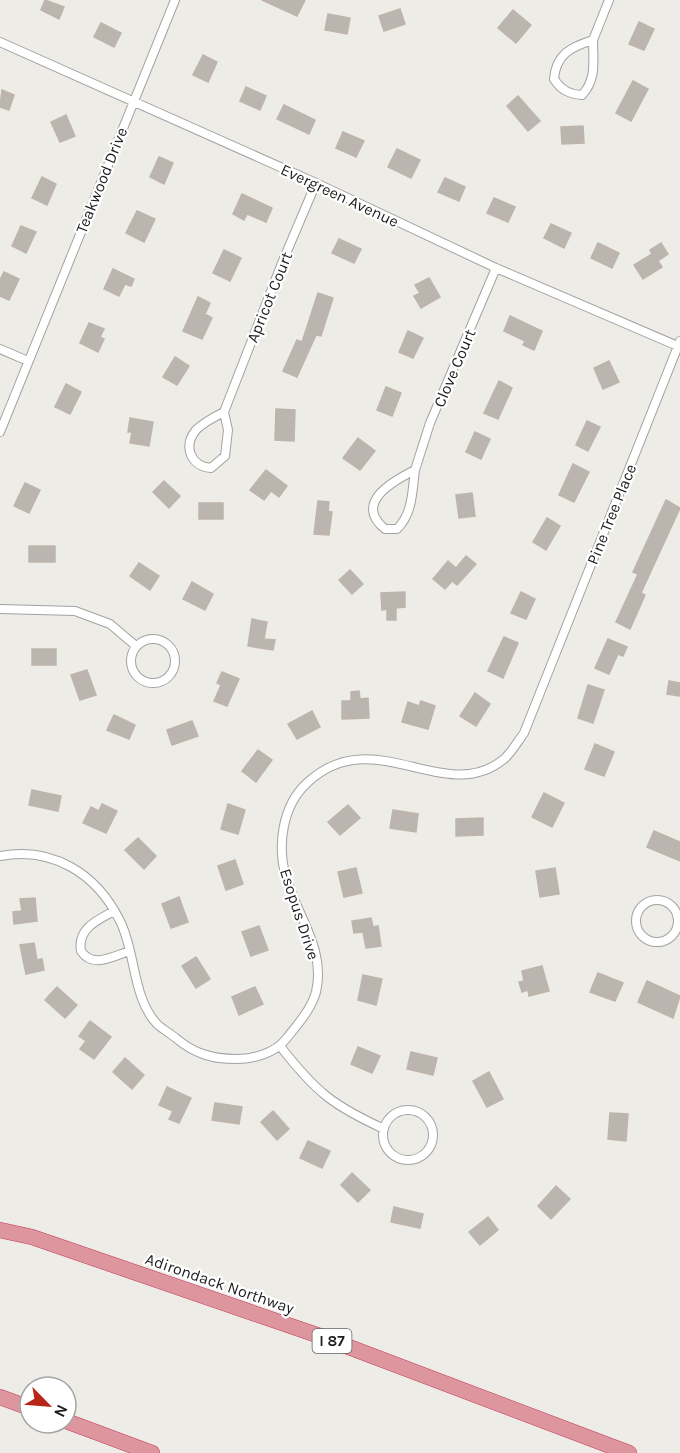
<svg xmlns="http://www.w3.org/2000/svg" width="680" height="1453" viewBox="0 0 680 1453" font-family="Karla,sans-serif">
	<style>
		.building { fill: #bbb5af; stroke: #beb5aa; stroke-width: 1.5 }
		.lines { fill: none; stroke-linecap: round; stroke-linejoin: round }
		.minor-casing { stroke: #a2a2a2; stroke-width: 10 }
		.motorway-casing { stroke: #c7385c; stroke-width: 16 }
		.minor { stroke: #fff; stroke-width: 8 }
		.motorway { stroke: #dd969d; stroke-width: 15 }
		.labels { text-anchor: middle; stroke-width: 4.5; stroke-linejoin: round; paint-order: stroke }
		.shield { fill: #fff; stroke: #626262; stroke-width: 1.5 }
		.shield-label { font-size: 15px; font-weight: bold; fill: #1e1e1e }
		.street-label { font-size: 16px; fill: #1e1e1e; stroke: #fff }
	</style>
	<rect width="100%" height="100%" fill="#eeece6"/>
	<path class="building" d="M45,0L64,7L59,19L41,10Z
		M262,0H305L297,16Z
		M400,9L405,24L384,31L379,16Z
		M513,10L531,25L516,43L498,28Z
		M328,14L350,18L347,34L325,30Z
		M639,22L654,29L644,50L629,44Z
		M101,23L121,33L114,47L94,37Z
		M203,55L217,62L208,82L193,75Z
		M633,81L648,89L631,121L616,113Z
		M246,87L266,96L260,110L240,101Z
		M2,90L14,95L9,110L0,107Z
		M518,96L540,121L528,131L507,106Z
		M284,105L315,120L309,134L277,119Z
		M66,115L75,136L60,142L51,122Z
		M583,126L584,143L562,144L561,127Z
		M343,132L364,141L356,157L336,148Z
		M397,149L420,160L411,178L388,167Z
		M159,157L173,163L164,184L150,177Z
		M42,177L56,184L47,205L32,198Z
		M445,178L465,187L459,201L438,192Z
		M242,194L272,208L266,222L247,214L244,220L233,214Z
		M494,198L515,207L508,222L487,213Z
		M137,211L155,219L144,242L126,233Z
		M551,224L571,233L564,248L544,238Z
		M21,226L36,232L26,253L12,246Z
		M339,239L361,249L354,263L332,253Z
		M598,243L619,253L612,268L591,258Z
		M661,243L668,254L658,261L662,267L643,279L634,265L652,254L650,250Z
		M224,250L241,258L230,281L213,273Z
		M113,269L134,279L131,286L125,284L119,296L104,289Z
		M4,272L19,279L9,300L0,296V280Z
		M429,278L440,297L421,308L414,296L420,293L415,285Z
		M318,293L333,298L321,336L316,335L297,377L283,371L297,340L302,342Z
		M198,297L210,303L205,314L212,318L202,339L183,331Z
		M510,316L542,331L534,350L523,345L525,341L504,331Z
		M89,323L104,329L100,337L104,339L98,352L80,343Z
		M408,331L423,338L413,358L399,352Z
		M175,357L189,366L177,385L163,377Z
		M609,361L619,382L603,389L594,368Z
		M499,381L512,388L498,419L484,413Z
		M66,384L81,392L70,414L55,407Z
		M386,387L401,393L392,416L377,410Z
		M276,409L295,410L294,441L275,440Z
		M130,418L153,422L149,446L130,443L132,432H128Z
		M587,421L600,427L588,451L576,445Z
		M475,432L490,439L481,459L466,452Z
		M358,438L375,451L360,470L343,458Z
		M573,464L589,472L574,502L559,495Z
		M266,470L287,486L279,497L271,491L264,500L250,490Z
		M164,481L180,496L169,508L153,492Z
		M25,483L40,490L29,513L14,506Z
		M472,493L475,516L459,518L456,495Z
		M666,500L680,508L641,593L645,595L630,629L616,622L638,574L633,572Z
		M318,501L329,502L328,511L332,512L329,535L314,534Z
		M199,503H223V519H199Z
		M547,518L560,526L546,550L533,542Z
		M29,546H55V562H29Z
		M466,556L476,564L457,585L452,581L445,589L433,579L448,561L456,568Z
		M139,563L159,576L150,590L130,576Z
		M350,570L363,584L352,594L339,580Z
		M192,582L213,594L205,610L183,599Z
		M405,592V607L396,608V620H387V609L382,610L381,593Z
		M521,592L535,599L526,619L511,613Z
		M252,619L267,622L264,639L275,640L273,650L248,646Z
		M504,637L518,643L503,678L488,671Z
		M608,639L627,647L623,656L618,654L609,674L595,668Z
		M32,649H56V665H32Z
		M87,670L96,695L80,700L71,675Z
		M222,672L239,679L227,706L214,701L221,685L217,683Z
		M669,681L680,683V696L667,694Z
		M588,685L604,690L593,723L578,718Z
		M359,691L360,699L368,698L369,718L342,719V701H351V692Z
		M475,693L490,704L476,726L460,716Z
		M421,701L435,706L428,729L402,722L408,702L419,706Z
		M312,711L320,727L297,739L288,724Z
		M114,715L135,725L129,739L107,730Z
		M192,721L198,736L172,745L167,730Z
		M595,744L614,752L604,776L585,769Z
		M258,750L272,760L256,782L242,771Z
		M32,790L61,796L58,811L29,805Z
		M544,793L564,803L552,827L532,817Z
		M102,804L117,811L106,833L83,823L91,807L99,811Z
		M228,804L245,810L238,834L221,829Z
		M348,805L360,818L340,835L328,822Z
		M393,810L418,814L416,832L390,828Z
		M483,818V835L456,836V819Z
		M654,831L680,842V861L647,847Z
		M138,838L156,856L144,869L125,850Z
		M235,860L243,884L226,890L218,866Z
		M356,868L362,893L344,897L338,872Z
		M555,868L559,894L540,897L536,871Z
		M179,897L188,922L171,928L162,904Z
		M35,898L37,921L14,924L13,912L22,911L20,899Z
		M371,918L373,927L378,926L381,946L366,948L363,932L354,933L352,921Z
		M259,926L268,950L251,956L242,932Z
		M34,943L37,960L42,959L44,970L26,974L20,945Z
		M196,957L210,979L196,988L182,966Z
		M542,966L549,991L529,996L528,990L522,992L519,982L524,981L522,971Z
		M598,973L623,983L615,1001L590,992Z
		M363,975L382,979L376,1005L358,1000Z
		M647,981L680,996L673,1018L638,1002Z
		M57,987L77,1005L65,1018L45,1000Z
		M255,987L263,1004L239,1015L232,997Z
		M90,1021L111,1037L94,1059L80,1049L86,1041L79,1036Z
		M358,1047L380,1056L372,1073L351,1064Z
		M411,1052L437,1058L433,1075L407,1069Z
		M125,1058L144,1075L132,1089L113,1072Z
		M489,1072L503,1099L487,1107L473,1081Z
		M167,1087L191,1098L179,1123L169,1119L173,1111L159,1105Z
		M215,1103L242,1107L239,1124L212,1120Z
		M273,1111L289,1129L277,1140L261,1122Z
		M610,1113L628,1114L626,1141L608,1139Z
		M308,1141L330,1151L322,1168L300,1158Z
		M352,1173L370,1190L358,1202L341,1185Z
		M556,1186L570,1199L551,1219L538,1206Z
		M394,1207L423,1214L420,1228L391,1222Z
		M488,1217L498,1230L480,1245L469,1232Z"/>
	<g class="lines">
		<defs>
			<path id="minor" d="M593,40C593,60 597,79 582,95C569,94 561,90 554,79C556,54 571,47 593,40Z
				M593,40L609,0
				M0,42L316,183L496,268L680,347
				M0,349L28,361
				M224,412L282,263L316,183
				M224,412L228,430L225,456L211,468C190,466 183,446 196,430C204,422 214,417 224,412Z
				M0,432L175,0
				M415,470L430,423L496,268
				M415,470C412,492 413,513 397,529H385C353,503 393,481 415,470Z
				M0,609L75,611L110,624L136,646
				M131 661a22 22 0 1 1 44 0a22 22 0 1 1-44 0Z
				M0,856C53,846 97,874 120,921C136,952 132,999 158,1025C164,1030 171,1034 177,1039C195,1054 213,1059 236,1059C254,1059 275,1053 286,1039C297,1025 311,1010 316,992C326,949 297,916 286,877C277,846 282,806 307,783C374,720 445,808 504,759C512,752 518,741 524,733L680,341
				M636 921a21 21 0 1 1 42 0a21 21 0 1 1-42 0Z
				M114,911C98,920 77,928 81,951C93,969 113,956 130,951
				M280,1046C316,1092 332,1105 384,1129
				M383 1135a25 25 0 1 1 50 0a25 25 0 1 1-50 0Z"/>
			<path id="motorway" d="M0,1230L32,1237L317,1335L629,1453
				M0,1397L30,1408
				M66,1421L152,1453"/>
		</defs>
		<use href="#minor" class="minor-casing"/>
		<use href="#motorway" class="motorway-casing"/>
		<use href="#minor" class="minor"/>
		<use href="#motorway" class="motorway"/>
	</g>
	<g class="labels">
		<rect class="shield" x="312.5" y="1329" width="39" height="24" rx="4.5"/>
		<g class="shield-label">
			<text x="332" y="1346">I 87</text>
		</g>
		<g class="street-label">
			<text transform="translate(101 180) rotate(-68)" y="6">Teakwood Drive</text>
			<text transform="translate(340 195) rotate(25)" y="6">Evergreen Avenue</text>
			<text transform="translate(269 297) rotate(-68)" y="6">Apricot Court</text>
			<text transform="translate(454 368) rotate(-67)" y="6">Clove Court</text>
			<text transform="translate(611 514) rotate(-68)" y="6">Pine Tree Place</text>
			<text transform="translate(300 914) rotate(72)" y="6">Esopus Drive</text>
			<text transform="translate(220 1283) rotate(19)" y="6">Adirondack Northway</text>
		</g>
	</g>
	<g transform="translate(48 1405) rotate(115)"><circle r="28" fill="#ffffff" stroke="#a5a5a5" stroke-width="1.5"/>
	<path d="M0-4.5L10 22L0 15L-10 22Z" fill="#b62517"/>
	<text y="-9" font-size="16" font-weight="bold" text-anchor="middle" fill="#1e1e1e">N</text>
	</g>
</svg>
